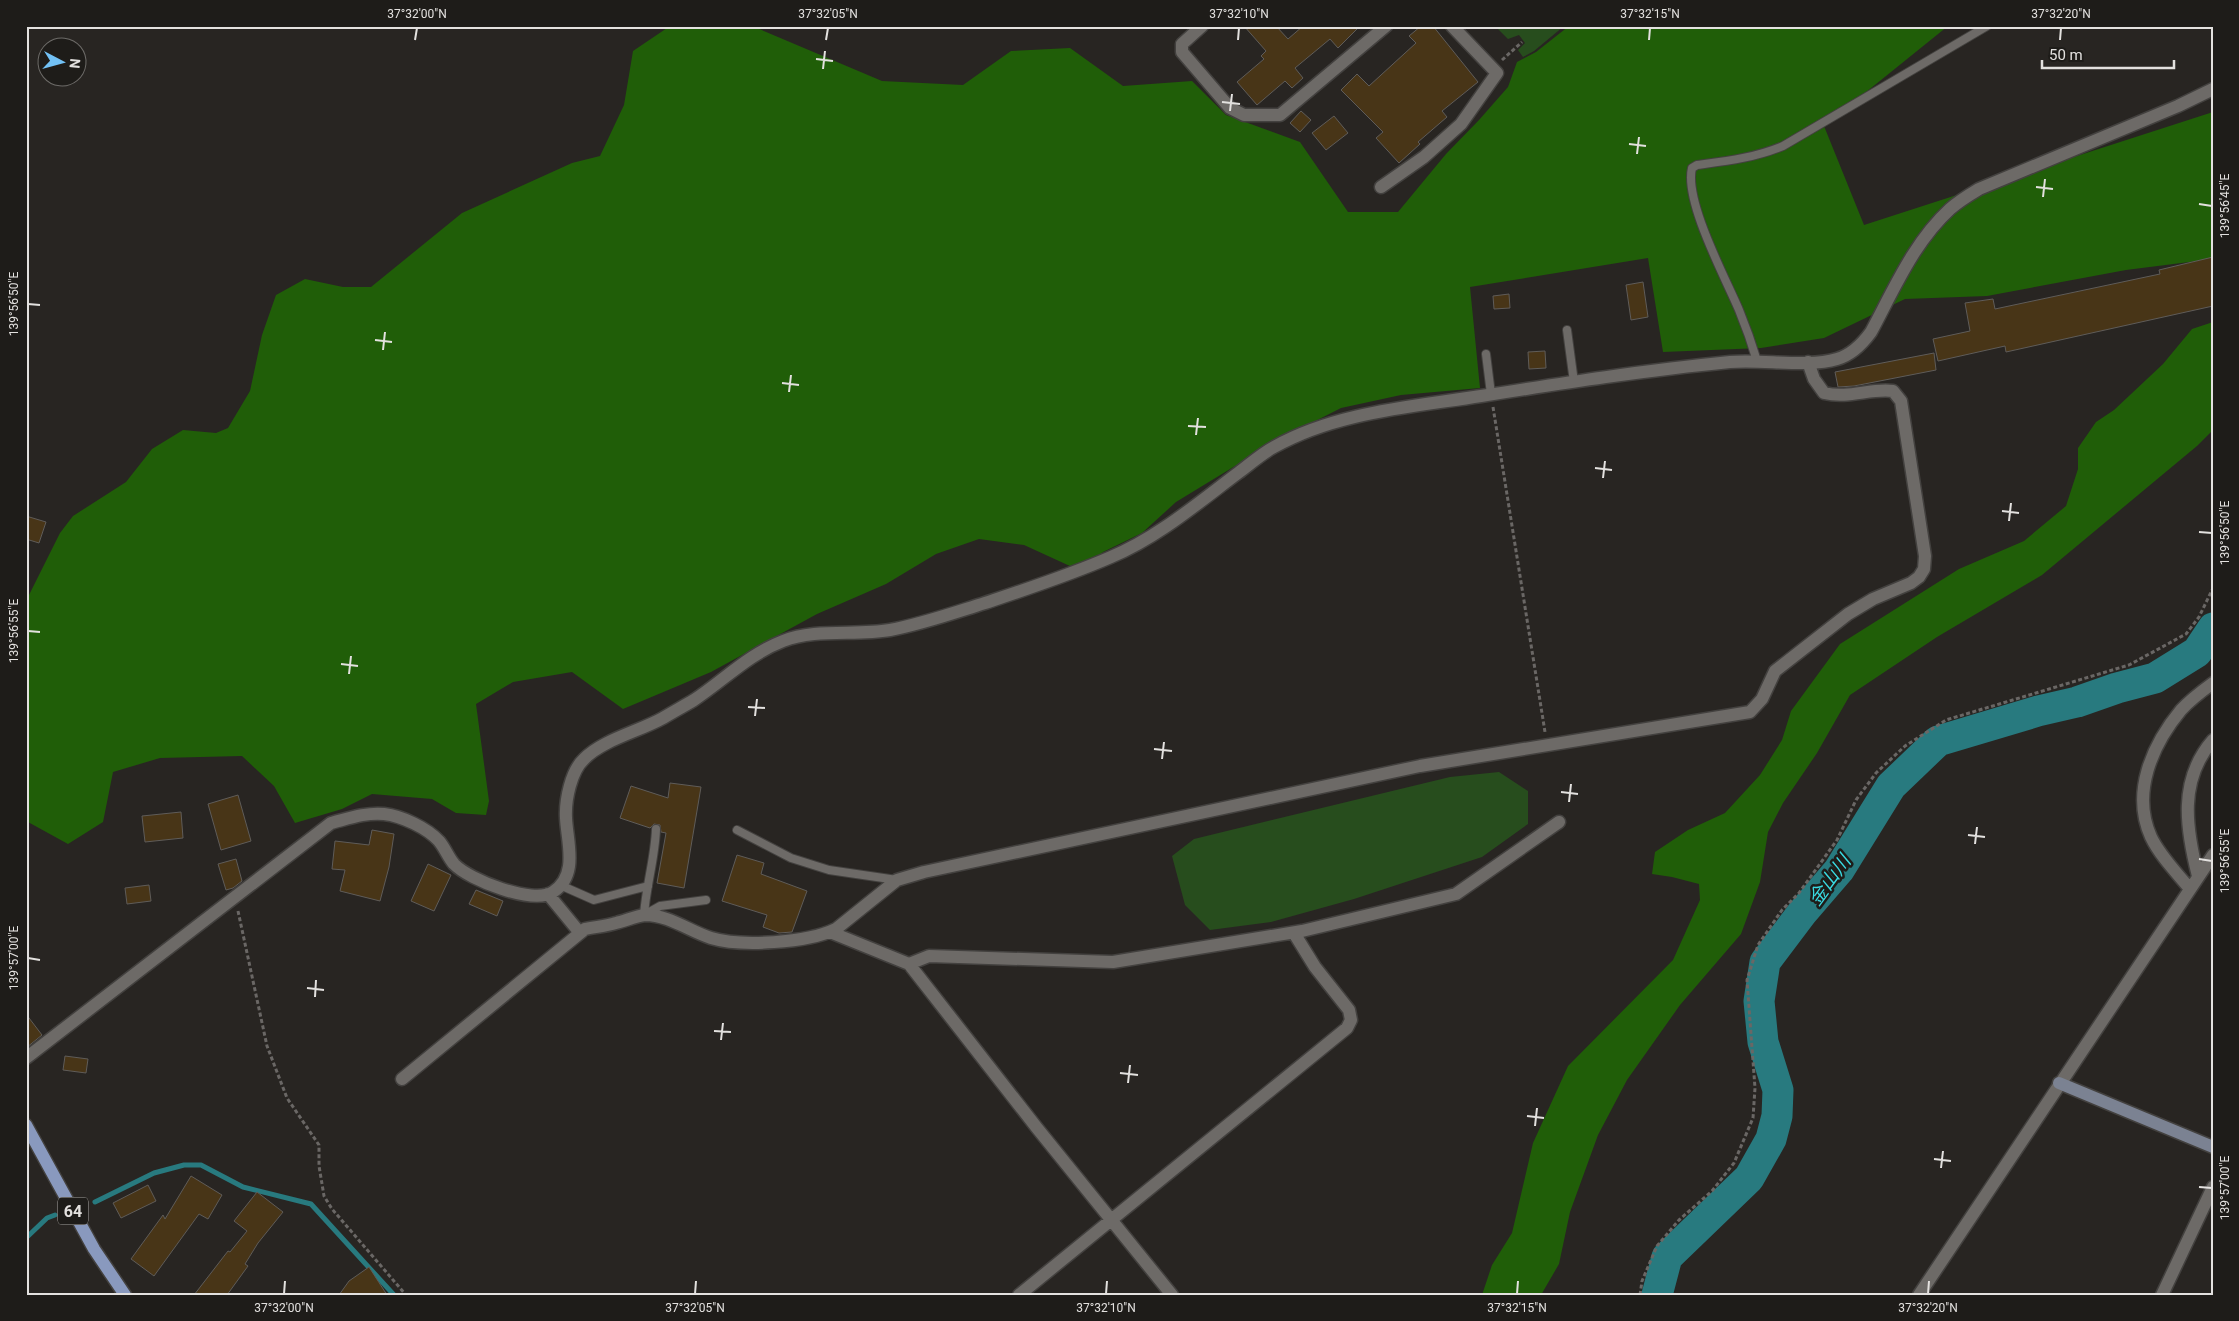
<svg xmlns="http://www.w3.org/2000/svg" width="2239" height="1321" viewBox="0 0 2239 1321" font-family="Roboto,'Noto Sans JP',sans-serif">
	<style>
		.green { fill: #274d1d }
		.forest { fill: #205e08 }
		.lines { fill: none; stroke-linecap: round; stroke-linejoin: round }
		.stream { stroke: #287a7f; stroke-width: 5 }
		.river { stroke: #287a7f; stroke-width: 31 }
		.building { fill: #483517; stroke: #5f5c59 }
		.lane-casing { stroke: #43413f; stroke-width: 10 }
		.street-casing { stroke: #43413f; stroke-width: 15 }
		.secondary-casing { stroke: #43413f; stroke-width: 15 }
		.primary-casing { stroke: #43413f; stroke-width: 15 }
		.path { stroke: #6a6765; stroke-width: 3; stroke-dasharray: 4 2.5; stroke-linecap: butt }
		.lane { stroke: #6d6a67; stroke-width: 8 }
		.street { stroke: #6d6a67; stroke-width: 12 }
		.secondary { stroke: #7b8292; stroke-width: 12 }
		.primary { stroke: #8999be; stroke-width: 12 }
		.ticks { fill: none; stroke: #e3e1df; stroke-width: 2 }
		.labels { text-anchor: middle; stroke-width: 5; stroke-linejoin: round; paint-order: stroke }
		.shield { fill: #1e1c19; stroke: #a8a6a4; stroke-width: 1 }
		.shield-label { font-size: 16px; font-weight: bold; fill: #e3e1df }
		.water-label { font-size: 19px; font-style: italic; fill: #39dbe3; stroke: #1e1c19 }
		.neatline { fill: none; stroke: #e3e1df; stroke-width: 2 }
		.ticks-label { font-size: 12px; text-anchor: middle; fill: #e3e1df }
	</style>
	<rect width="100%" height="100%" fill="#282522"/>
	<path class="green" d="M1495,26H1564L1534,51L1523,57L1518,50L1525,43L1519,35L1508,39Z
		M1499,772L1528,791V824L1482,857L1354,899L1271,922L1210,930L1185,905L1172,856L1194,839L1450,777Z"/>
	<path class="forest" d="M670,26H752L882,81L963,85L1011,51L1070,48L1123,86L1192,81L1226,115L1300,142L1348,212H1398L1446,154L1479,120L1508,87L1517,62L1536,52L1569,26H1948L1824,126L1864,225L2213,112V259L2126,270L1987,296L1905,299L1824,338L1761,348L1663,352L1648,258L1470,287L1480,388L1401,395L1341,408L1276,441L1176,502L1142,533L1103,552L1083,572L1024,545L979,539L936,554L886,584L817,614L711,672L623,709L572,672L513,682L476,704L489,801L486,815L456,813L432,799L372,794L342,809L295,823L274,786L242,756L160,758L113,772L103,822L68,844L28,822L26,601L60,533L73,516L126,482L152,449L183,430L216,433L228,428L250,391L262,335L276,295L305,279L343,287H371L462,213L572,163L600,156L624,105L633,51Z
		M2213,322V430L2197,446L2042,575L1937,637L1850,695L1817,753L1783,803L1768,832L1760,882L1741,934L1680,1005L1627,1080L1598,1135L1570,1212L1559,1264L1541,1295H1482L1492,1265L1512,1233L1533,1143L1568,1066L1673,960L1700,900L1699,884L1672,877L1652,874L1655,852L1688,830L1725,813L1760,775L1782,740L1791,711L1840,644L1959,569L2024,541L2066,506L2078,469V448L2096,422L2114,410L2163,364L2192,329Z"/>
	<g class="lines">
		<path class="stream" d="M95,1202L154,1173L184,1165H201L243,1187L311,1204L394,1295
			M26,1238L47,1218L55,1215"/>
		<path class="river" d="M1657,1295L1667,1257L1749,1178L1771,1139L1777,1116L1778,1090L1763,1042L1759,1001L1765,962L1802,913L1839,870L1891,786L1938,741L2038,711L2077,702L2117,688L2155,678L2197,652L2213,628"/>
	</g>
	<path class="building" d="M1244,26H1276L1288,39L1303,26H1360L1338,48L1330,39L1295,68L1303,78L1292,88L1285,81L1257,105L1237,82L1264,59L1261,56L1266,51Z
		M1421,26H1433L1478,82L1442,111L1447,117L1418,142L1420,144L1399,163L1376,138L1383,132L1341,90L1357,74L1369,86L1416,43L1409,36Z
		M1301,111L1311,120L1300,132L1290,123Z
		M1334,116L1348,133L1326,150L1312,133Z
		M2213,257V306L2006,352L2005,346L1938,361L1933,339L1970,331L1965,303L1993,299L1995,309L2160,274L2159,270Z
		M1643,282L1648,317L1631,320L1626,285Z
		M1509,294L1510,308L1494,309L1493,296Z
		M1545,351L1546,368L1529,369L1528,352Z
		M1934,353L1936,370L1854,386L1838,387L1835,372Z
		M26,516L46,522L39,543L26,539Z
		M670,783L701,787L684,888L657,883L666,833L661,832L660,825L654,824L650,828L620,818L631,786L668,798Z
		M238,795L251,841L221,850L208,804Z
		M181,812L183,838L145,842L142,816Z
		M372,830L394,834L389,867L380,901L340,891L345,870L332,869L335,841L369,845Z
		M737,855L764,863L761,874L807,891L792,932L779,933L763,927L767,915L722,901Z
		M236,859L242,881L233,888L226,890L218,864Z
		M428,864L451,875L434,911L411,901Z
		M149,885L151,901L127,904L125,888Z
		M476,890L503,901L497,916L469,904Z
		M26,1014L42,1035L26,1048Z
		M65,1056L88,1059L86,1073L63,1070Z
		M191,1176L222,1195L208,1219L199,1214L154,1276L131,1259L163,1215L165,1219Z
		M148,1185L156,1201L121,1218L113,1203Z
		M257,1192L283,1212L258,1243L245,1264L248,1266L227,1295H194L228,1251L230,1252L247,1231L234,1221Z
		M369,1267L387,1295H339L349,1281Z"/>
	<g class="lines">
		<defs>
			<path id="lane" d="M1567,330L1574,382
				M1486,354L1491,394
				M1757,361C1752,344 1746,327 1739,310C1725,277 1684,201 1692,168L1697,165C1727,161 1754,158 1783,146L1987,26
				M656,829C655,858 646,886 644,915L660,906L706,900
				M737,830L791,858L829,870L897,880
				M560,885L594,900L648,886"/>
			<path id="street" d="M1202,26L1182,44V52L1230,108L1244,115H1280L1386,26
				M1381,187L1424,157L1461,124L1497,73L1452,26
				M2198,876C2186,829 2178,780 2213,740
				M2190,889C2177,873 2160,856 2151,837C2131,793 2152,745 2181,710C2190,700 2202,691 2213,683
				M548,894L580,933
				M830,932L909,964L1037,1128L1172,1295
				M909,964L929,956L1113,962L1302,931L1456,894L1559,822
				M26,1058L331,823C347,819 366,812 384,814C402,816 427,828 439,841C445,848 448,857 454,864C469,880 533,905 553,892C579,875 567,842 566,818C565,800 571,771 584,759C602,740 640,731 663,718C673,712 684,706 694,700C724,680 749,654 783,641C816,628 855,636 890,630C922,624 953,613 985,603C1027,589 1070,575 1111,557C1157,538 1198,503 1238,473C1249,465 1261,454 1274,447C1336,412 1412,407 1481,396C1564,383 1647,370 1730,362C1763,359 1807,368 1837,359C1851,355 1863,343 1871,332C1894,289 1914,242 1950,209C1959,201 1969,195 1979,189L2178,106L2213,89
				M402,1079L585,929C595,927 606,926 616,923C625,921 636,916 645,915C669,915 689,931 711,938C741,947 807,943 836,929L897,880L924,872L1420,766L1750,712L1762,699L1775,671L1848,614L1873,599L1911,583L1919,577L1924,569L1925,556L1901,401L1893,391C1870,388 1849,399 1824,393L1814,379L1808,362
				M1019,1295L1347,1028L1351,1020L1349,1010L1315,967L1294,933
				M1919,1295L2213,855
				M2162,1295L2213,1187"/>
			<path id="secondary" d="M2059,1083L2213,1147"/>
			<path id="primary" d="M26,1125L94,1249L125,1295"/>
		</defs>
		<use href="#lane" class="lane-casing"/>
		<use href="#street" class="street-casing"/>
		<use href="#secondary" class="secondary-casing"/>
		<use href="#primary" class="primary-casing"/>
		<path class="path" d="M1502,60L1522,42
			M1493,407L1545,732
			M238,911L267,1046L287,1098L319,1145V1166L324,1196L332,1209L406,1295
			M1640,1295L1642,1281L1657,1246L1679,1220L1712,1191L1734,1163L1753,1118L1755,1088L1747,980L1758,945L1782,910L1799,893L1837,840L1856,800L1876,773L1905,746L1946,720L2129,665L2186,634L2199,617L2213,588"/>
		<use href="#lane" class="lane"/>
		<use href="#street" class="street"/>
		<use href="#secondary" class="secondary"/>
		<use href="#primary" class="primary"/>
	</g>
	<path class="ticks" d="M415,40L417,28M826,40L828,28M1238,40L1239,28M1649,40L1650,28M2060,40L2061,28M816,59L833,61M823,69L825,51M1222,102L1240,104M1230,111L1232,94M1629,144L1646,146M1637,154L1639,137M2036,187L2053,189M2043,197L2045,179M2199,204L2212,206M28,304L40,305M375,340L392,342M383,350L385,332M782,383L799,385M789,392L791,375M1188,426L1206,427M1196,435L1198,418M1595,468L1612,470M1603,478L1605,461M2002,511L2019,513M2009,521L2011,503M2199,532L2212,533M28,631L40,632M341,664L358,666M349,674L351,656M748,707L765,708M755,716L757,699M1154,749L1172,751M1162,759L1164,742M1561,792L1578,794M1569,802L1571,784M1968,835L1985,837M1975,844L1977,827M2199,859L2212,861M28,958L40,960M307,988L324,990M315,997L316,980M714,1031L731,1032M721,1040L723,1023M1120,1073L1138,1075M1128,1083L1130,1065M1527,1116L1544,1118M1535,1126L1537,1108M1934,1159L1951,1161M1941,1168L1943,1151M2199,1187L2212,1188M284,1294L285,1281M695,1294L696,1281M1106,1294L1107,1281M1517,1294L1518,1281M1928,1294L1929,1281"/>
	<g class="labels">
		<rect class="shield" x="58" y="1197.5" width="30" height="27" rx="4"/>
		<g class="shield-label">
			<text x="73" y="1217">64</text>
		</g>
		<g class="water-label">
			<text transform="translate(1829 880) rotate(-54)" y="7">金山川</text>
		</g>
	</g>
	<rect width="2239" height="1321" fill="none" stroke="#1e1c19" stroke-width="55"/>
	<g transform="translate(62 62) rotate(96)"><circle r="24" fill="#1e1c19" stroke="#6d6b68"/>
	<path d="M0-4L9 19L0 12L-9 19Z" fill="#72c1f5"/>
	<text y="-8" font-size="14" font-weight="bold" text-anchor="middle" fill="#e3e1df">N</text>
	</g>
	<path d="M2042 60v8h132v-8" fill="none" stroke="#e3e1df" stroke-width="2.5"/>
	<text x="2049" y="60" font-size="15" fill="#e3e1df" stroke="#1e1c19" stroke-width="4" paint-order="stroke">50 m</text>
	<rect x="28" y="28" width="2184" height="1266" class="neatline"/>
	<g class="ticks-label">
		<text x="417" y="18">37°32'00"N</text>
		<text x="828" y="18">37°32'05"N</text>
		<text x="1239" y="18">37°32'10"N</text>
		<text x="1650" y="18">37°32'15"N</text>
		<text x="2061" y="18">37°32'20"N</text>
		<text transform="translate(2225 206) rotate(-90)" y="4">139°56'45"E</text>
		<text transform="translate(14 304) rotate(-90)" y="4">139°56'50"E</text>
		<text transform="translate(2225 533) rotate(-90)" y="4">139°56'50"E</text>
		<text transform="translate(14 631) rotate(-90)" y="4">139°56'55"E</text>
		<text transform="translate(2225 861) rotate(-90)" y="4">139°56'55"E</text>
		<text transform="translate(14 958) rotate(-90)" y="4">139°57'00"E</text>
		<text transform="translate(2225 1188) rotate(-90)" y="4">139°57'00"E</text>
		<text x="284" y="1312">37°32'00"N</text>
		<text x="695" y="1312">37°32'05"N</text>
		<text x="1106" y="1312">37°32'10"N</text>
		<text x="1517" y="1312">37°32'15"N</text>
		<text x="1928" y="1312">37°32'20"N</text>
	</g>
</svg>
